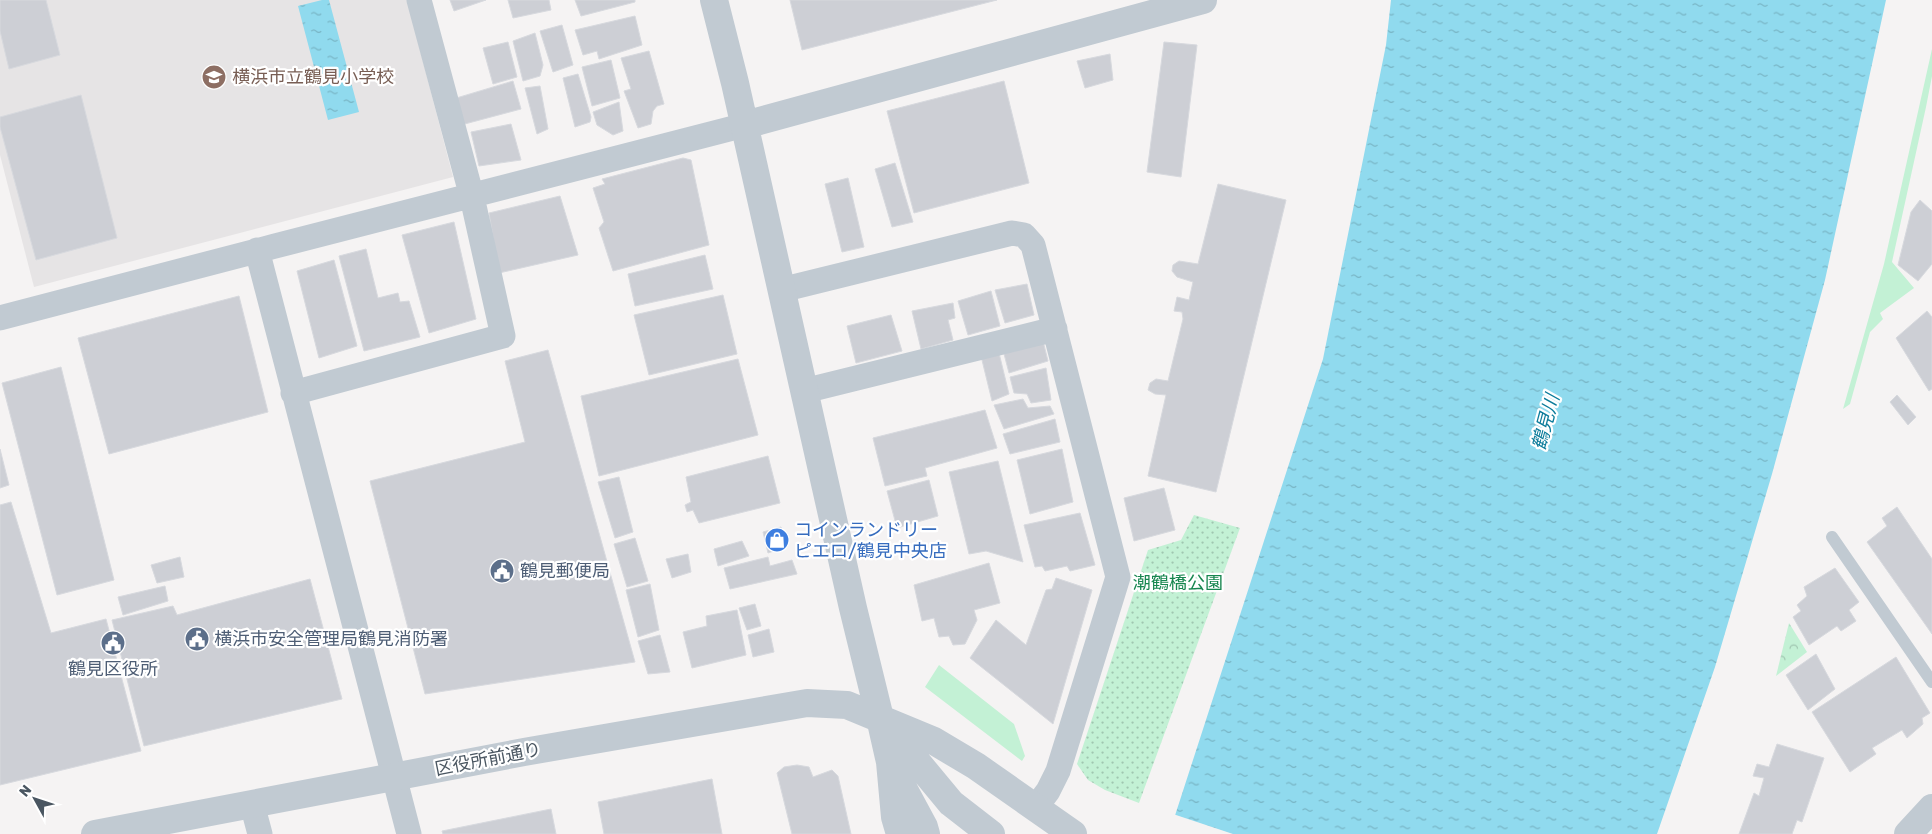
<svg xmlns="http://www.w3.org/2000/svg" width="1932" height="834" viewBox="0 0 1932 834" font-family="Rubik,'Noto Sans JP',sans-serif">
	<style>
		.education { fill: #e6e4e5 }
		.grass { fill: #c3f1d5 }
		.forest { fill: url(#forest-crowns) }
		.park { fill: url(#park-dots) }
		.water { fill: url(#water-ripples) }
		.pier { fill: #f5f3f3 }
		.building { fill: #cdcfd5; stroke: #d7d9de }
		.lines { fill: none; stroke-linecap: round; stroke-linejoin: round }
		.service { stroke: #c1cad2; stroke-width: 12 }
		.minor { stroke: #c1cad2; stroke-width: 25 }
		.tertiary { stroke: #c1cad2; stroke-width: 28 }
		.labels { text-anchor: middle; stroke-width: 4.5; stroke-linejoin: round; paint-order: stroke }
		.education-label { font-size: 18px; fill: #785e54; stroke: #fff; text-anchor: start }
		.shop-label { font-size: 18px; fill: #366cbe; stroke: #fff; text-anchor: start }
		.service-label { font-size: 18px; fill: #4e5e75; stroke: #fff; text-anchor: start }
		.park-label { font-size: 18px; fill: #17864f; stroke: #fff }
		.street-label { font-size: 18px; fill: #4a5661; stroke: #fff }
		.water-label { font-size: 19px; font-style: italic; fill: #0c7c9b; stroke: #fff }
	</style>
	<defs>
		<pattern id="forest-crowns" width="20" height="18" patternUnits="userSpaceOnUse" patternTransform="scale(1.25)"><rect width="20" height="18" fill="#c3f1d5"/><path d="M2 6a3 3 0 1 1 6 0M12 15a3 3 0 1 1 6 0" fill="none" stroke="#a0c6b0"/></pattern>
		<pattern id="park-dots" width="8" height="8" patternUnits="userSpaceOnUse" patternTransform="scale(1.25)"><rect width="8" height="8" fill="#c3f1d5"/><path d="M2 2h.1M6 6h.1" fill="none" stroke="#a0c6b0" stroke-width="1.8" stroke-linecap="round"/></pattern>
		<pattern id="water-ripples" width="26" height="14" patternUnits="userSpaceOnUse" patternTransform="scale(1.25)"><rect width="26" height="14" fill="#90daee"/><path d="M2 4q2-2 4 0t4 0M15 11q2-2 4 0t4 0" fill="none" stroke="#78b4c4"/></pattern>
	</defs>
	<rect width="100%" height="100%" fill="#f5f3f3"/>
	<path class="education" d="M0,0H407L453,177L34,287L0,155Z"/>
	<path class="grass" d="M1932,49V76L1926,107L1892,262L1914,288L1880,313L1883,319L1870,332L1850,404L1843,409L1884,264Z
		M939,665L1014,724L1025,756L1022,761L925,687Z"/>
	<path class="forest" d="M1789,623L1807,652L1776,676Z"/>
	<path class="park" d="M1194,515L1240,528L1139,803L1105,790L1088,780L1077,764L1148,550L1181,540Z"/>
	<path class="water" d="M322,0H329L359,112L328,120L298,6Z
		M1391,0H1886L1825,280L1772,474L1715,667L1657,834H1169L1323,359L1386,45Z"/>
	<path class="pier" d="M1173,814L1233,834H1167Z"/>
	<path class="building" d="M0,0H46L60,55L9,69L0,31Z
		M450,0H486L454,11Z
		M508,0H549L551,10L513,18Z
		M575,0H635V2L581,16Z
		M790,0H997L802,50Z
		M635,16L642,45L599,59L597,51L583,55L575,30Z
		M562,25L573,65L553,72L540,31Z
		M535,33L543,65L540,76L523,81L513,41Z
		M508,42L517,77L493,84L483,48Z
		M1164,42L1197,45L1181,177L1147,172Z
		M649,51L664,104L657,106L653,111L651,124L638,128L624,91L631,89L621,58Z
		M1110,54L1113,80L1085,88L1077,61Z
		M611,60L620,98L592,106L582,67Z
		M578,74L591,117L590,122L575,127L563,78Z
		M513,81L521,109L461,125L453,99Z
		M1004,81L1029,183L914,213L887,111Z
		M540,86L548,129L537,134L525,88Z
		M81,95L117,238L36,260L0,127V117Z
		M619,102L623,131L613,135L597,125L593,112Z
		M511,124L521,160L479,166L471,132Z
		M683,158L691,160L709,245L613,271L599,228L604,222L593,188L605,184L602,179Z
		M895,163L913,222L892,227L875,169Z
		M848,178L864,247L842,252L825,184Z
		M1218,184L1286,200L1216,492L1148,476L1166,395L1155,394L1148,390L1150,383L1156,379L1168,381L1183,319L1182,312L1174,311L1177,297L1189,300L1193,282L1177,277L1172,271L1173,265L1179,261L1198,264Z
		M560,196L578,255L499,273L489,213Z
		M1920,200L1932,211V264L1918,281L1898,265L1911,212Z
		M454,222L476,319L429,333L402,235Z
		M366,249L378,298L398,293L400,302L409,301L420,337L364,351L339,256Z
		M705,255L713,289L635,306L628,274Z
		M334,260L357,346L319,358L297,271Z
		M1027,284L1034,315L1005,323L995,290Z
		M991,291L1000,326L968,335L958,301Z
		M723,295L737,354L649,375L634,315Z
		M239,296L268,412L109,454L78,338Z
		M953,303L955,318L948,320L953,340L921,349L912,311Z
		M1927,311L1932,317V389L1929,391L1896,338Z
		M891,315L902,351L856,363L847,326Z
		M1043,341L1048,361L1009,373L1003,350Z
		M548,350L635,662L425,694L370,481L525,442L505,361Z
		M999,353L1009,394L992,401L981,356Z
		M738,359L758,435L599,476L581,396Z
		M61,367L114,580L57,595L2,383Z
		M1046,368L1051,400L1031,403L1027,394L1014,393L1010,377Z
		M1897,395L1916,417L1908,425L1890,402Z
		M1023,399L1028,408L1050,406L1054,414L1004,429L994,405Z
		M985,410L997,448L925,468L927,476L885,486L873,438Z
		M1055,419L1060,442L1010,454L1003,434Z
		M0,449L9,485L0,488Z
		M1062,449L1073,502L1030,514L1017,460Z
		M768,456L780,503L699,523L693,510L687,512L685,505L691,502L686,477Z
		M998,461L1023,562L986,551L969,554L949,472Z
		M619,477L633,532L615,538L598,482Z
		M929,480L938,516L897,528L887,491Z
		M1164,488L1175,530L1134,541L1124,498Z
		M11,502L51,633L106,619L141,751L0,785V505Z
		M1897,507L1932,559V634L1867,542L1887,526L1882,518Z
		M1080,513L1095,565L1070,571L1067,566L1045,571L1042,566L1035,567L1024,525Z
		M781,527L785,547L768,553L763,532Z
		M635,538L648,581L627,587L614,544Z
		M742,541L749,556L718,566L714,549Z
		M688,554L691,572L672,578L666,559Z
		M180,557L184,577L157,583L151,565Z
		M768,557L770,566L792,560L797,574L730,589L724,568Z
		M989,563L1000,603L974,610L977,620L965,644L953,645L949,636L939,637L934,618L922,621L914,585Z
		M1835,568L1859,602L1849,610L1856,621L1841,631L1837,626L1809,645L1793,617L1801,611L1797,605L1807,596L1804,587Z
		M1056,578L1092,590L1053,724L970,658L996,620L1026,645L1046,590L1052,589Z
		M310,579L342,699L144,746L112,620L173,606L177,615Z
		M650,584L659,630L638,637L626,590Z
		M165,586L168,601L123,615L118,597Z
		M755,604L761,626L747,630L739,608Z
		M737,610L746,655L692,668L683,632L707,626L706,616Z
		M769,629L774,652L753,657L748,635Z
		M660,635L670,672L648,674L638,641Z
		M1816,654L1835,689L1808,710L1786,675Z
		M1896,657L1930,713L1922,718L1923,724L1907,738L1902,730L1872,748L1876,754L1850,772L1812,712Z
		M1777,744L1824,758L1802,822L1797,820L1792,834H1739L1754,793L1759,796L1764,778L1753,776L1757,764L1769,767Z
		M797,765L809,767L813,777L832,770L838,776L851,834H792L777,773L784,767Z
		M712,779L722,834H604L598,802Z
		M551,809L556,834H443L442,831Z"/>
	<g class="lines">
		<path class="service" d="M1832,537L1932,682"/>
		<path class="minor" d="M257,250L409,834
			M781,290L1012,233L1024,235L1033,245L1118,577L1058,771L1048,791L1036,807
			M0,318C248,252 496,190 745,125
			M804,391L1055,329
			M293,393L503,336L472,197L419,0
			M252,804L260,834"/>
		<path class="tertiary" d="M714,0L735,83L853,608L880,718L890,762L895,817L900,834
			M745,125L1203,0
			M883,721L951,803L991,834
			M896,775L924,827L926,834
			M95,834L524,752L807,703L847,705L934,741L976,766L1073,834
			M1908,834L1932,808"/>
	</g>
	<defs>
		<symbol id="school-disc" viewBox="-11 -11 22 22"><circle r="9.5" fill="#8d6e63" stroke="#fff"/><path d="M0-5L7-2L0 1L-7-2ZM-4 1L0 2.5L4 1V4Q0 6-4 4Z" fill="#fff"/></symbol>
		<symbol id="shop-disc" viewBox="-11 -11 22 22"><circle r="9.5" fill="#3f7fe0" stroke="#fff"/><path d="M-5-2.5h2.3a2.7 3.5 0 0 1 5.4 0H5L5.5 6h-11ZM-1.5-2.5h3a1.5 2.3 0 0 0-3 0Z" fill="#fff"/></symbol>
		<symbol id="civic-disc" viewBox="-11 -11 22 22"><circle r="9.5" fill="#5c6f8a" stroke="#fff"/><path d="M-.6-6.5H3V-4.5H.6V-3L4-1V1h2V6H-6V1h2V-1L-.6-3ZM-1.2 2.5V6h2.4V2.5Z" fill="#fff"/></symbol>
	</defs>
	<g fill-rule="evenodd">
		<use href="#school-disc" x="200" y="63" width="28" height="28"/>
		<use href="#shop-disc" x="763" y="526" width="28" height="28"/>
		<use href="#civic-disc" x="488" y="557" width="28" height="28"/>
		<use href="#civic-disc" x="183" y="625" width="28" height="28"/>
		<use href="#civic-disc" x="99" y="629" width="28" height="28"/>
	</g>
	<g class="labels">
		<g class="education-label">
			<text x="232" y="83">横浜市立鶴見小学校</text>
		</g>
		<g class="shop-label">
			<text x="794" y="536">コインランドリー<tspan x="794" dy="21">ピエロ/鶴見中央店</tspan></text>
		</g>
		<g class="service-label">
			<text x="520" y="577">鶴見郵便局</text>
			<text x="214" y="645">横浜市安全管理局鶴見消防署</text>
			<text x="113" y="675" text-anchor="middle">鶴見区役所</text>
		</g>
		<g class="park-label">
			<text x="1178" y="589">潮鶴橋公園</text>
		</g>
		<g class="street-label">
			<text transform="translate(488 759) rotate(-11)" y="6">区役所前通り</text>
		</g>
		<g class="water-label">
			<text transform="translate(1545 422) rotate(-75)" y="7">鶴見川</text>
		</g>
	</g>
	<g transform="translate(35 799) rotate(310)" stroke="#ffffff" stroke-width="4" paint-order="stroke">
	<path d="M0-4L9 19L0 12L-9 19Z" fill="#4a5661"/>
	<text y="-8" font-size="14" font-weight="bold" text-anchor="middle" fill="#4a5661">N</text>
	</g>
</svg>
